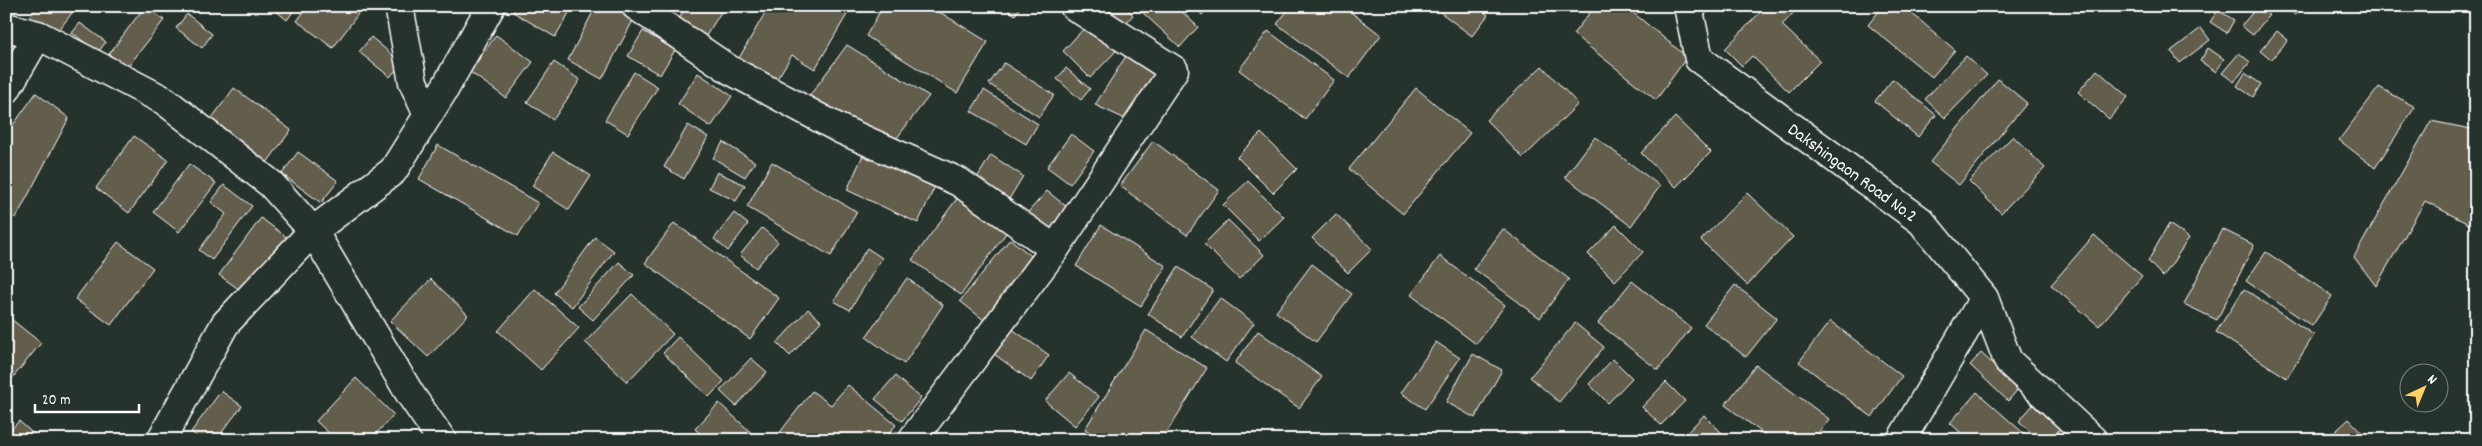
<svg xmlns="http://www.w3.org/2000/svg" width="2482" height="446" viewBox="0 0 2482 446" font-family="Dekko,sans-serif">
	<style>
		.building { fill: #635d4c; stroke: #fff }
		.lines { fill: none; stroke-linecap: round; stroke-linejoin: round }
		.minor-casing { stroke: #fff; stroke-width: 31 }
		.minor { stroke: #26332d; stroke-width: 28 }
		.labels { text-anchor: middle; stroke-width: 4; stroke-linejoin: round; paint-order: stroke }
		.street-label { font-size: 18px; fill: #fff; stroke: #26332d }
	</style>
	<rect width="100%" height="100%" fill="#26332d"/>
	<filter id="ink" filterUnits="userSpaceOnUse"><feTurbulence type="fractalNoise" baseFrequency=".02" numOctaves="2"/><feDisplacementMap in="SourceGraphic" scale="10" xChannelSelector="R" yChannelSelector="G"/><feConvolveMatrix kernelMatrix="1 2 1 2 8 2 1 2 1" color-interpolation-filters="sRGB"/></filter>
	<g filter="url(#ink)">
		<path class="building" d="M38,6H63L72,13L54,36L29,18Z
			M145,6L164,20L127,68L109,54Z
			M270,6H297L287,20Z
			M308,6H348L358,14L333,48L297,21Z
			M516,6H573L555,37L513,12Z
			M596,6H625L637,13L602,79L568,60Z
			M687,6H725L702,42L675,25Z
			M769,6H852L815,69L792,55L772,87L735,65Z
			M883,6H930L988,42L957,93L866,36Z
			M1003,6H1021L1015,15Z
			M1083,6H1124L1133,15L1115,35Z
			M1148,6H1176L1198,27L1180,47L1142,12Z
			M1193,6H1210L1202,15Z
			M1291,6H1343L1381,35L1349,78L1277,24Z
			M1444,6H1477L1488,15L1472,36L1440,12Z
			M1595,6H1625L1687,57L1656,100L1573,34Z
			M1766,6H1800L1782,25L1820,61L1789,92L1752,56L1742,66L1725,49Z
			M1883,6H1903L1955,50L1932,77L1868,25Z
			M2258,6L2269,15L2253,35L2241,26Z
			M2283,6H2300L2295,15Z
			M2218,10L2234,20L2227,33L2210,22Z
			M187,14L212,34L202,48L176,28Z
			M80,23L106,42L98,52L72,33Z
			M1088,24L1116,51L1090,78L1063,51Z
			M2201,28L2210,40L2180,63L2171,51Z
			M643,31L675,50L660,75L628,56Z
			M1268,31L1334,80L1305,119L1239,70Z
			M2277,31L2288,40L2271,60L2260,51Z
			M496,35L533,62L506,98L470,72Z
			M371,37L402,63L390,77L359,52Z
			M847,45L929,96L893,143L805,102Z
			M2208,48L2224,59L2216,72L2200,61Z
			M2239,53L2250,62L2234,82L2222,73Z
			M1126,56L1162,75L1134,123L1095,105Z
			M1966,56L1987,75L1945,118L1925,99Z
			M554,62L580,80L553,120L527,102Z
			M1004,63L1054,95L1039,117L989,84Z
			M1542,66L1578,104L1523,158L1486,120Z
			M1066,68L1090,89L1081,100L1057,79Z
			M2097,70L2128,97L2109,119L2078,92Z
			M634,72L658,87L628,134L605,120Z
			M698,73L732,96L711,127L678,104Z
			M2245,73L2261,84L2253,97L2237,86Z
			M1893,79L1936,115L1918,137L1875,101Z
			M1998,79L2027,103L1959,185L1930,162Z
			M2379,87L2415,107L2375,168L2339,140Z
			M234,88L291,130L266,164L209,122Z
			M1416,88L1470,133L1403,214L1349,169Z
			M984,90L1038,124L1026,144L971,111Z
			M36,93L69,118L16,218L6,212V135Z
			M1675,117L1711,152L1676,187L1641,153Z
			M2431,121L2476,130V228L2425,201L2376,286L2354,257Z
			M688,125L708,137L684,179L664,167Z
			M1261,133L1297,169L1273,193L1237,157Z
			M1071,134L1094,151L1070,184L1047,167Z
			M134,136L168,160L129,213L96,188Z
			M2013,136L2045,168L2001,213L1969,181Z
			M1595,137L1660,186L1631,226L1565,177Z
			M1153,141L1219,190L1187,235L1120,186Z
			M723,142L755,162L745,177L713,158Z
			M438,145L538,203L518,236L419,179Z
			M298,152L338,181L321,203L282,174Z
			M553,152L591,176L569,210L532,186Z
			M864,153L935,186L918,223L847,190Z
			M991,155L1023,176L1005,206L972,186Z
			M772,162L857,212L831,256L747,207Z
			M189,164L216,183L179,232L153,212Z
			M717,172L745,185L736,201L709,188Z
			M1248,181L1284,217L1259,241L1223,205Z
			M224,185L252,206L212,260L199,250L226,214L211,202Z
			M1047,191L1068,208L1043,239L1021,220Z
			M961,193L1009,229L961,295L912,260Z
			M1747,193L1793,237L1747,285L1701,240Z
			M734,213L748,224L728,251L714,239Z
			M1336,214L1372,249L1348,273L1312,238Z
			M261,218L289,239L247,295L219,275Z
			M1228,220L1264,255L1239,279L1204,244Z
			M674,223L779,298L750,339L645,263Z
			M2169,224L2189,238L2163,277L2148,261Z
			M1101,225L1166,266L1141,306L1076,266Z
			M1616,225L1643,252L1615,281L1588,254Z
			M762,228L778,242L756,268L740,255Z
			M1503,229L1569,279L1540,318L1474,269Z
			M2222,229L2254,245L2217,320L2184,304Z
			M2094,235L2142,276L2099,326L2051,285Z
			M595,237L614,251L572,307L554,293Z
			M1010,239L1035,259L985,321L960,301Z
			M118,242L153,268L111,325L75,299Z
			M867,248L882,258L850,310L834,301Z
			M2266,252L2332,296L2312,326L2246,281Z
			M1440,256L1505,305L1476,344L1411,295Z
			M619,262L634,275L593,320L578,307Z
			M1312,264L1352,294L1316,342L1276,312Z
			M1178,267L1213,290L1182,337L1148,314Z
			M907,278L943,305L904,364L866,337Z
			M431,279L468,315L428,357L390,321Z
			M1632,281L1691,328L1658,370L1598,323Z
			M1735,285L1777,318L1746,357L1704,324Z
			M535,289L579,328L541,370L498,331Z
			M2244,289L2314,335L2287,378L2216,332Z
			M632,294L673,334L627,382L585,342Z
			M1220,298L1254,323L1226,362L1192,337Z
			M808,309L821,321L790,356L777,343Z
			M6,315L41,343L6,386Z
			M1830,321L1902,376L1872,417L1799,362Z
			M1575,323L1604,347L1559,402L1530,377Z
			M1012,329L1049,355L1031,381L994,354Z
			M1146,330L1207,368L1162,440H1102L1085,429Z
			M1258,331L1322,377L1299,408L1235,363Z
			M678,337L724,381L709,397L663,353Z
			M1436,342L1460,358L1425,409L1401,393Z
			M1981,353L2019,388L2008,401L1970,365Z
			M1473,354L1502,370L1475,418L1446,402Z
			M751,358L767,372L736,406L720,391Z
			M1613,359L1632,378L1608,403L1589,384Z
			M1756,365L1829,419L1813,440H1772L1725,405Z
			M1069,373L1099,397L1075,426L1045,401Z
			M895,376L921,398L902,421L875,399Z
			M356,378L394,415L370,440H336L316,421Z
			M1666,382L1685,401L1661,425L1642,407Z
			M848,385L896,425L883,440H774L812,391L831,405Z
			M221,391L242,406L216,440H201L191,432Z
			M1977,392L2030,439L2029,440H1969L1950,423Z
			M719,403L756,437L753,440H707L695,429Z
			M2033,405L2060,429L2050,440H2039L2019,421Z
			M1704,415L1723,434L1717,440H1680Z
			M2349,419L2369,440H2326Z
			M19,421L40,440H6V435Z"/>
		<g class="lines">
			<defs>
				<path id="minor" d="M399,6L413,82L428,115
					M636,6L730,70L840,129L959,182L1055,249
					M1693,6L1689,11L1699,59L1921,221L1984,298L2008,361L2093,440
					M6,27L38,35L165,101L271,184L313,231L410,394L442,440
					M6,90L38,35
					M161,440L225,324L313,231L393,171L445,88L491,6
					M912,440L1055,249L1174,70L1074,6
					M1901,440L1984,298"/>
			</defs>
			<use href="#minor" class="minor-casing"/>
			<use href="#minor" class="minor"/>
		</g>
	</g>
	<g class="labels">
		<g class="street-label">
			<text transform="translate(1853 172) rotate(36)" y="6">Dakshingaon Road No.2</text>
		</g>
	</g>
	<rect width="2482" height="446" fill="none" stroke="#26332d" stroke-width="25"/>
	<rect x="12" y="12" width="2457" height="421" fill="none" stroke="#fff" stroke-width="2" filter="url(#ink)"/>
	<g transform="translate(2424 388) rotate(44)"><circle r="24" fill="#26332d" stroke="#7d8581"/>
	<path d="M0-4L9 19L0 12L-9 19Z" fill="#ffd166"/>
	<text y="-8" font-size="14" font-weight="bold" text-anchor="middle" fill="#ffffff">N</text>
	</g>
	<path d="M35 404v8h104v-8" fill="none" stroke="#ffffff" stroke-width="2.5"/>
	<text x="42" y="404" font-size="15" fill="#ffffff" stroke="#26332d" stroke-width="4" paint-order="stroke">20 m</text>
</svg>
